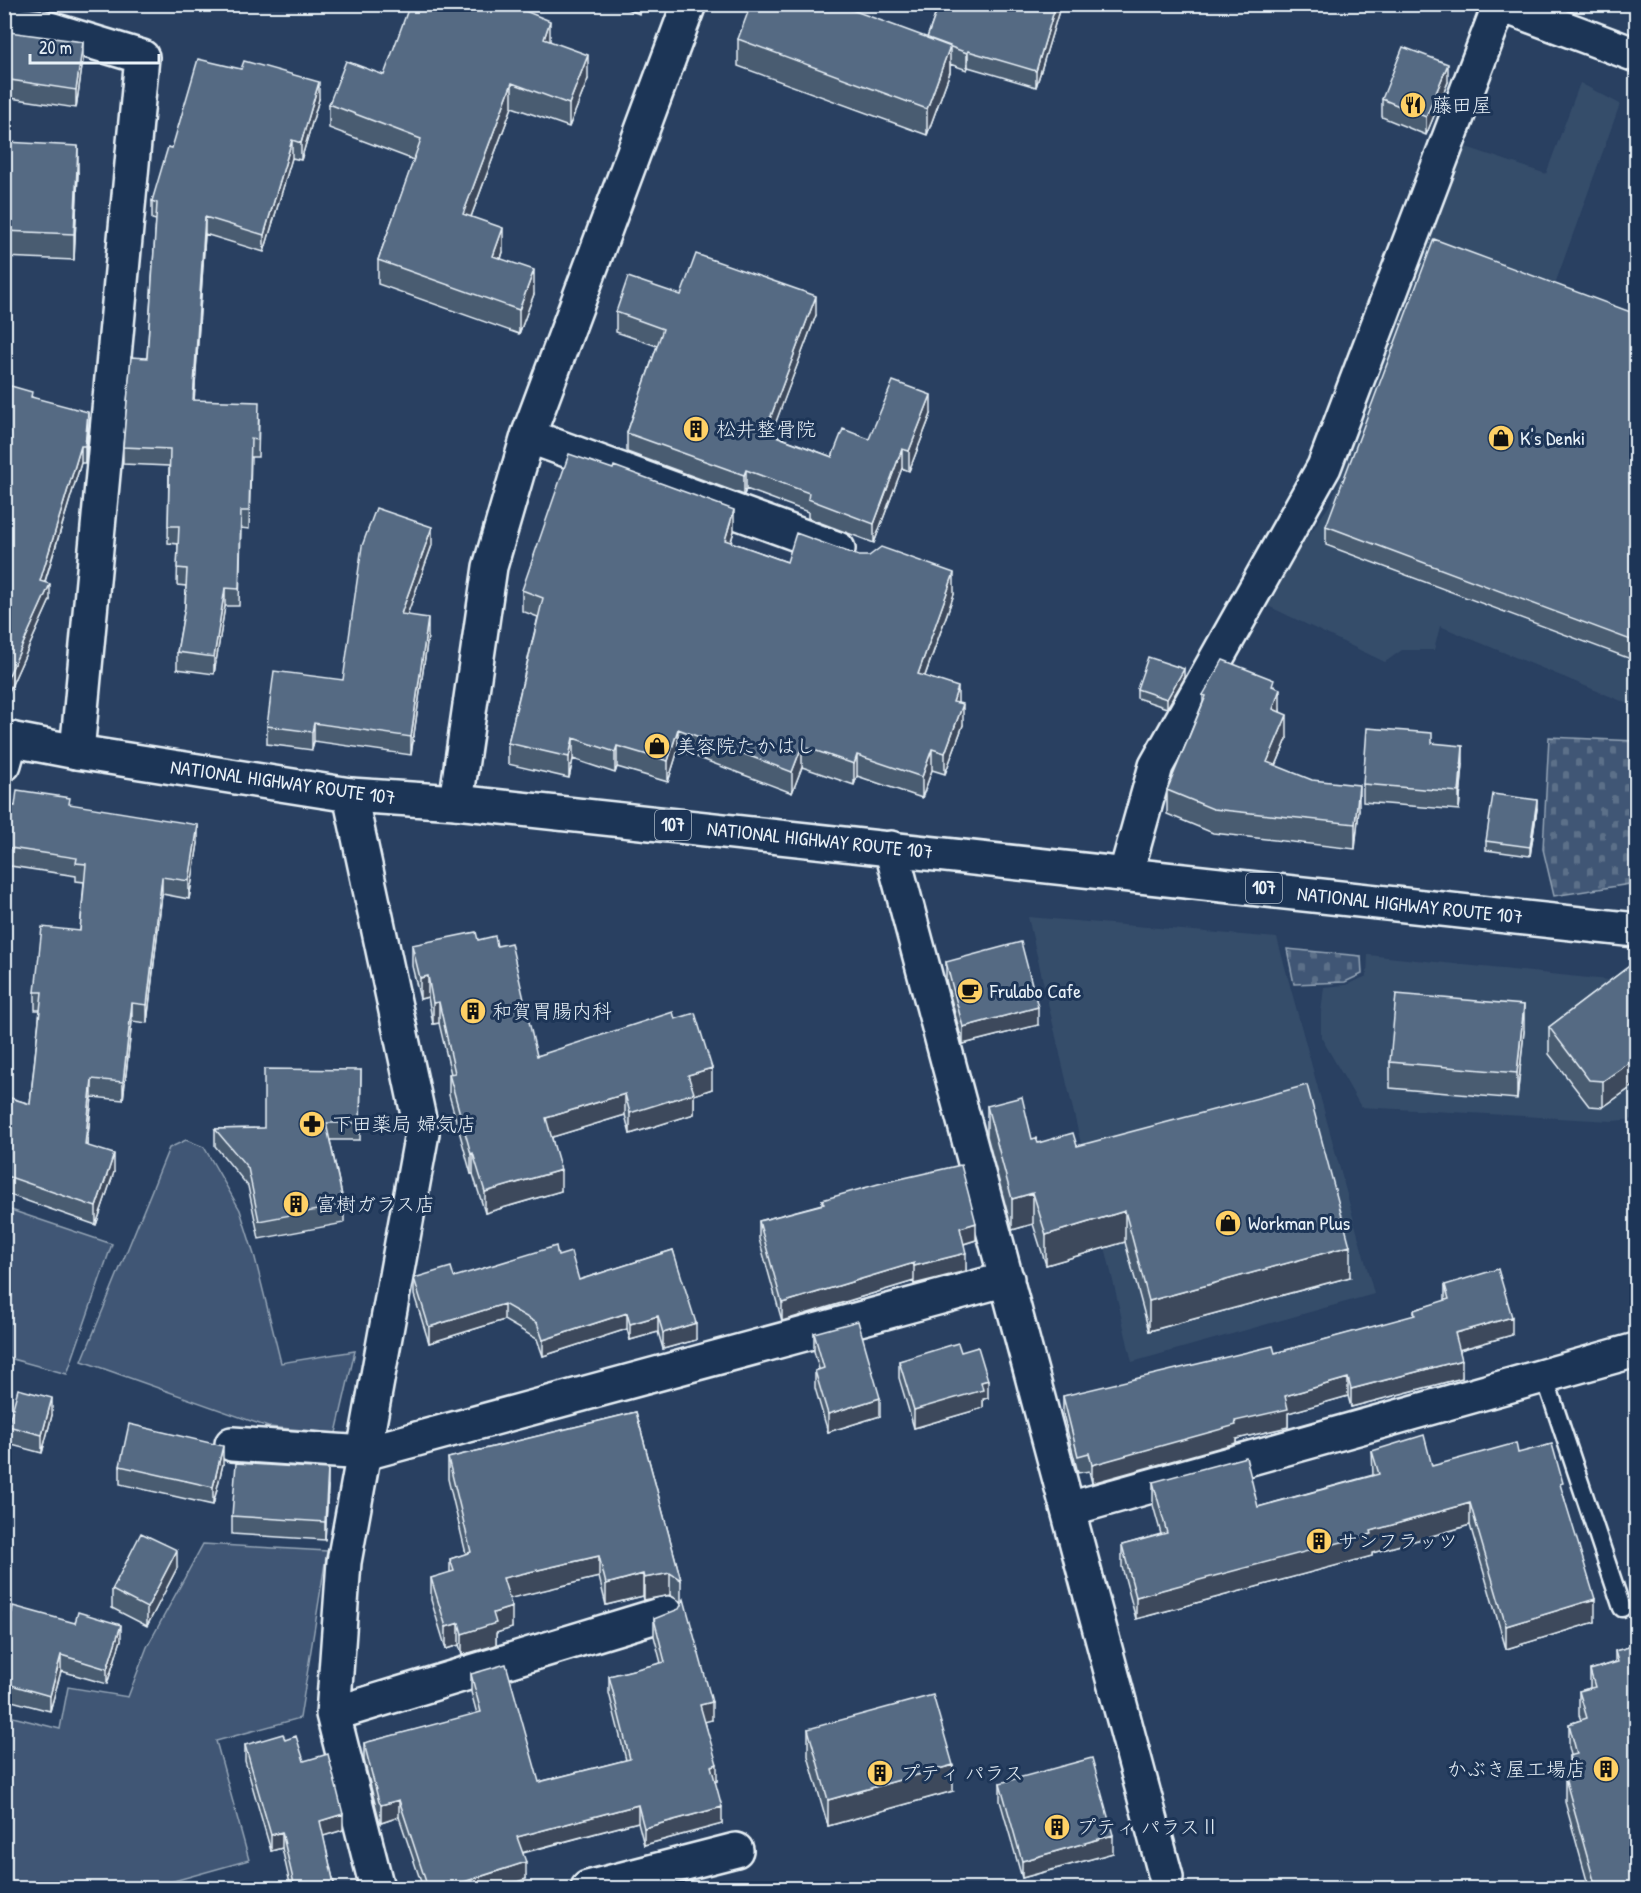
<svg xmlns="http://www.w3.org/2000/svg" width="1641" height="1893" viewBox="0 0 1641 1893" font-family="'Patrick Hand','Klee One',sans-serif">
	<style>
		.built { fill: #364d6b }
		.green { fill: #415774; stroke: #94a4b6; stroke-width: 1.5 }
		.cemetery { fill: url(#cemetery-stones); stroke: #94a4b6; stroke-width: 1.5 }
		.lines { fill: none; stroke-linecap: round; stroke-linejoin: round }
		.service-casing { stroke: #e8f1f8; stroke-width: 21 }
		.minor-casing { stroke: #e8f1f8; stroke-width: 38 }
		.trunk-casing { stroke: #e8f1f8; stroke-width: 38 }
		.service { stroke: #1d3557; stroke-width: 16 }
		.minor { stroke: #1d3557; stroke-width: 33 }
		.trunk { stroke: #1d3557; stroke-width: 33 }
		.wall { fill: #495b71; stroke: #e8f1f8; stroke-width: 1.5 }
		.shaded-wall { fill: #3c4a5c; stroke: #e8f1f8; stroke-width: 1.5 }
		.building { fill: #556a83; stroke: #e8f1f8; stroke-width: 1.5 }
		.labels { text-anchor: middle; stroke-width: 6; stroke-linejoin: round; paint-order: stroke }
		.shield { fill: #1d3557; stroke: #abb9c8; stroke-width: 1.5 }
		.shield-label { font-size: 18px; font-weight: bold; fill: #e8f1f8 }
		.poi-label { font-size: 20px; fill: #e8f1f8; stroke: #1d3557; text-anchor: start }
		.street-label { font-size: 20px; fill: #e8f1f8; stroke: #1d3557 }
	</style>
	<defs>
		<pattern id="cemetery-stones" width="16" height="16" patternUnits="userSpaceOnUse" patternTransform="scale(1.5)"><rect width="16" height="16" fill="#415774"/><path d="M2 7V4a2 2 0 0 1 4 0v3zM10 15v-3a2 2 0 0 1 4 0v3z" fill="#5c7089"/></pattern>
	</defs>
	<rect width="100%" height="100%" fill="#294061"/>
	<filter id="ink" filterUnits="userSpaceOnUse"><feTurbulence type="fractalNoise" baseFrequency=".0167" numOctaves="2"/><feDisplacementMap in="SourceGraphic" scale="12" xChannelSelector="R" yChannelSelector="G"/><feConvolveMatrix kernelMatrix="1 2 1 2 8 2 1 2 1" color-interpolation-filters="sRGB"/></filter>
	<g filter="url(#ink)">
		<path class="built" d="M1580,83L1620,104L1551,295L1636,326V707L1440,626L1434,650H1402L1385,662L1262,603L1331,503L1460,145L1546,174Z
			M1028,917L1277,938L1374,1294L1132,1362Z
			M1368,955L1636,983V1119L1612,1121L1361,1107L1321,1037V1013L1324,987L1346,985L1367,976Z"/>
		<path class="green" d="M186,1140L204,1147L240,1210L255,1258L281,1363L355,1351L336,1433L268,1427L82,1361L169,1148Z
			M5,1208L112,1244L67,1374L5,1357Z
			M203,1544L327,1551L300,1718L216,1741L249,1860L149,1888H5V1715L60,1729L68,1687L128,1697L147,1647Z"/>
		<path class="cemetery" d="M1549,737L1636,741V883L1554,896L1543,849Z
			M1287,949L1361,956L1362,974L1345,982L1294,984Z"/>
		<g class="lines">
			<defs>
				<path id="service" d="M1544,1375L1622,1608"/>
				<path id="minor" d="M1499,4L1636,55
					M4,23L43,27L142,57L77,752
					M528,436L838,549
					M4,764L11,739
					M350,795L422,1133L344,1562L333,1714L377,1888
					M456,802L490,567L528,436L689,4
					M891,848L1166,1877
					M1126,873L1156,766L1324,467L1500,4
					M232,1444L365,1453L1007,1279
					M1069,1509L1636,1350
					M333,1714L666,1613
					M588,1888L736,1850"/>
				<path id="trunk" d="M4,738L77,752L350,795L456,802L1636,930"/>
			</defs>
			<use href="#service" class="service-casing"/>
			<use href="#minor" class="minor-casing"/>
			<use href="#trunk" class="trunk-casing"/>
			<use href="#service" class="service"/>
			<use href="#minor" class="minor"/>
			<use href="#trunk" class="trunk"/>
		</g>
		<path class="wall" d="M93,4H127V7Z
			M615,4H642L639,14Z
			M939,4H1061L1036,87L968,67L967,70L950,64V72L927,135L738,66V39L927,38Z
			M550,41L588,79L569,127L512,107L471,217L503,252L501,259L534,294L519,334L378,284V260L414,160L329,128V104L384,75Z
			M4,60H83L76,108L4,97Z
			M1448,82L1426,135L1382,117V99Z
			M319,99L301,160L292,158L264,252L205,234L194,400L259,419L258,457H251L249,529L241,528L239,606H225L214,674L177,669V652L185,607L186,586L177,585L178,544L168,543L169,466L123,464V447L147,358L156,220L152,219V201L172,148Z
			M4,156L78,172L74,260L4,257Z
			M681,295L816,315L771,434L832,457L869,439L931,414L909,471L902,468L874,543L808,518V512L746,489L744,495L627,452V433L657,346L616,332V312Z
			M1636,314V661L1326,545V526Z
			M4,384L32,397L88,428L85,463H81L45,582L50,600L5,700Z
			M734,531L731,542L787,562L954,594L925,676L958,703L963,725L945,774L932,770L922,798L857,776L854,785L802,767L792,793L678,750L668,782L617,767L615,773L573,759L569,778L508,764V743L538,617L522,611V590Z
			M432,545L407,615L428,636L411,755L314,741L312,750L267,744V726L343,680Z
			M1184,679L1167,708L1137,698V689Z
			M1274,686L1287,739L1276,766L1359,809L1355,849L1213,833L1167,814V790L1203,702V695Z
			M1432,743L1463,764L1459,810L1363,802V784Z
			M70,805L198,843L189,899L162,894L147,1023L132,1021L123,1100L92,1097L87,1145L114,1172L96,1225L4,1193V1096L30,1104L40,1010H35V992L80,931L84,882L76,881V876L4,865V839L15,806Z
			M1537,809L1530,856L1486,850V841Z
			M478,940L497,946L537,1056L675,1019L712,1089L694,1095V1114L630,1134L625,1115L552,1137L561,1191L485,1213L473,1174H471L449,1095V1074H451L439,1023L433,1024L428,997L420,999L412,966V945Z
			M1636,961V1084L1603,1107L1589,1106L1549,1054V1027Z
			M946,962L1038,1025L963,1044L946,980Z
			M1524,1031L1517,1099L1390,1088V1062Z
			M361,1070L360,1140H330L344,1205V1223L259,1239L248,1186L215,1146V1129L264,1128Z
			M987,1106L1038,1143L1077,1146L1350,1277L1149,1331L1125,1242L1046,1265L1033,1224L1012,1230L987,1136Z
			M822,1200L976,1240L964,1244L966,1271L914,1284V1281L782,1321L759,1239V1221L822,1204Z
			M673,1250L696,1340L663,1349L658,1332L630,1340L627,1329L543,1356L537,1339L504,1320L429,1343L414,1295V1278L454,1277L558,1256L579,1280Z
			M1445,1285L1512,1335L1460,1350L1462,1378L1351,1407L1348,1396L1288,1413V1427L1236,1439V1443L1092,1483L1089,1471L1078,1473L1063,1414V1396L1275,1353L1414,1316V1310L1445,1301Z
			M814,1333L880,1416L828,1432L815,1388V1371L819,1369L814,1351Z
			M961,1352L988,1398L983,1399V1408L914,1428L899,1378V1361Z
			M636,1412L681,1580V1602L670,1595L644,1600L643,1596L606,1605L599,1577L509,1598L512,1628L496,1633V1645L462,1655L459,1645L446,1649L431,1600V1578L450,1573V1559L466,1554L448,1479V1458Z
			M52,1415L42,1453L8,1444V1426Z
			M1372,1451L1432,1466L1518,1453L1563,1493L1595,1622L1506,1649L1470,1525L1372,1553V1556L1136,1619L1122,1567V1545L1161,1534L1153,1505V1482L1258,1507L1373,1475Z
			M223,1464L213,1505L120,1484V1466Z
			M328,1487L325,1540L232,1534V1516Z
			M177,1568L147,1626L112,1608V1590Z
			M4,1610L121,1640L107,1684L61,1671L50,1711L4,1699Z
			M654,1619L712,1720L705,1721L717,1781L715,1782L722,1824L644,1845L638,1822L523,1853L526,1879L498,1888H423L399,1817L381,1823L379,1819L364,1760V1743L477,1714L471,1692V1674L539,1782L626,1760L609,1693V1676L661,1663L654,1636Z
			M1636,1645V1888H1589L1565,1802V1778L1569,1777V1756L1571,1755L1569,1747V1724L1581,1720L1579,1715V1691L1590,1688V1670L1615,1662V1651Z
			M808,1729L953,1791L828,1826L808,1756Z
			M285,1740L304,1761L343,1830L323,1836L335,1888H291L282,1848L271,1851L245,1761V1745Z
			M1000,1783L1113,1853L1022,1878L1000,1801Z"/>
		<path class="shaded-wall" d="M639,4H642L639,14Z
			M1056,4H1061L1036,87V71Z
			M550,21V45L544,39Z
			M83,42V60L76,108V90Z
			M950,46V72L927,135V109Z
			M968,51V67L967,70V53Z
			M588,55V79L569,127V104Z
			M1448,64V82L1426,135V117Z
			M319,82V99L301,160V143Z
			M512,83V107L463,238V214Z
			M292,140V158L264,252V235Z
			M78,146V172L74,260V234Z
			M205,217V234L193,417V400Z
			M503,228V252L493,280V256Z
			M534,270V294L519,334V310Z
			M816,296V315L765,451V432Z
			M931,395V414L909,471V451Z
			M88,412V428L85,463V446Z
			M81,446V463L40,597V581Z
			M902,449V468L874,543V524Z
			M746,470V489L744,495V475Z
			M734,510V531L725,561V540Z
			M432,527V545L401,632V614Z
			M954,573V594L918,695V674Z
			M50,584V600L5,700V684Z
			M225,588V606L214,674V657Z
			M428,618V636L411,755V737Z
			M1184,669V679L1167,708V699Z
			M958,687V708L953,702Z
			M1280,689V713L1273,709Z
			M963,704V725L945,774V753Z
			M1287,715V739L1267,787V762Z
			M314,723V741L312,750V732Z
			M678,729V750L668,782V761Z
			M573,738V759L569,778V757Z
			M617,746V767L615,773V752Z
			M802,746V767L792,793V772Z
			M1463,746V764L1459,810V792Z
			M932,749V770L922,798V777Z
			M857,755V776L854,785V764Z
			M1359,785V809L1355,849V824Z
			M1537,800V809L1530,856V847Z
			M198,825V843L189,899V881Z
			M162,877V894L147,1023V1005Z
			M428,976V997L420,999V978Z
			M439,1002V1023L433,1024V1003Z
			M132,1003V1021L123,1100V1082Z
			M1524,1005V1031L1517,1099V1073Z
			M1038,1007V1025L963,1044V1027Z
			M1636,1045V1084L1603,1107V1081Z
			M712,1068V1089L694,1095V1114L630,1134V1113L688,1075Z
			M92,1079V1097L85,1162V1145Z
			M625,1094V1115L546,1139V1118Z
			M473,1153V1174H471V1154Z
			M114,1154V1172L96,1225V1207Z
			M561,1170V1191L485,1213V1192Z
			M1033,1193V1224L1012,1230V1199Z
			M1125,1211V1242L1046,1265V1235Z
			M976,1223V1240L960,1245V1228Z
			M1350,1246V1277L1149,1331V1301Z
			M966,1253V1271L914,1284V1266Z
			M914,1263V1281L782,1321V1303Z
			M504,1304V1320L429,1343V1327Z
			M627,1313V1329L543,1356V1340Z
			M658,1316V1332L630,1340V1324Z
			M1512,1317V1335L1455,1351V1333Z
			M696,1323V1340L663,1349V1333Z
			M1462,1360V1378L1351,1407V1389Z
			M1348,1378V1396L1288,1413V1427L1236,1439V1443L1092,1483V1465L1235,1421L1285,1396Z
			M988,1380V1398L983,1399V1408L914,1428V1410L981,1382Z
			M52,1398V1415L42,1453V1435Z
			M880,1398V1416L828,1432V1414Z
			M223,1446V1464L213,1505V1487Z
			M328,1469V1487L325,1540V1522Z
			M1470,1503V1525L1372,1553V1556L1136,1619V1597Z
			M177,1550V1568L147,1626V1608Z
			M599,1556V1577L503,1600V1578Z
			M670,1573V1595L644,1600V1578Z
			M643,1574V1596L606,1605V1584Z
			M1595,1599V1622L1506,1649V1626Z
			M512,1607V1628L496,1633V1645L462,1655V1634L493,1613Z
			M459,1623V1645L446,1649V1627Z
			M121,1625V1640L107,1684V1669Z
			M61,1655V1671L50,1711V1696Z
			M712,1702V1720L700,1723V1705Z
			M717,1764V1781L711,1783V1766Z
			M953,1765V1791L828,1826V1800Z
			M399,1800V1817L381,1823V1805Z
			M638,1805V1822L517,1854V1837Z
			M722,1807V1824L644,1845V1828Z
			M343,1814V1830L320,1837V1821Z
			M282,1832V1848L271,1851V1835Z
			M1113,1835V1853L1022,1878V1861Z
			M526,1862V1879L498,1888H445Z"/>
		<path class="building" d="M410,4H508L550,21L544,39L588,55L569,104L512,83L463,214L503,228L493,256L534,270L519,310L378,260L421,139L329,104L346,61L384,75Z
			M751,4H836L950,46L927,109L738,39Z
			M939,4H1056L1036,71L968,51L967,53L927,38Z
			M9,32L83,42L76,90L4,79V60Z
			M1403,47L1448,64L1426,117L1382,99Z
			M198,59L241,69L244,61L319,82L301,143L292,140L264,235L205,217L193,400L259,402L258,440L251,439L249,511H241L239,589L225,588L214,657L177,652L185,607L187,569L177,568L179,526H168L170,449L123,447L131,357L147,358L157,203L152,201L168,147L172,148Z
			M6,142L78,146L74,234L4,231V156H6Z
			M1434,239L1636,314V642L1326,526Z
			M696,254L816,296L765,432L832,457L843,429L869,439L893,381L931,395L909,451L902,449L874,524L808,499L809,493L746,470L744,475L627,433L663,329L616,312L628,277L681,295Z
			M4,384L32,392L31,397L88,412L85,446H81L40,581L50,584L5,684Z
			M569,454L613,469L614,466L734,510L725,540L787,562L796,533L859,556H869L881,547L954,573L918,674L958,687L953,702L963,704L945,753L932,749L922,777L857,755L854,764L802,746L792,772L678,729L668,761L617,746L615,752L573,738L569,757L508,743L543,598L522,590Z
			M376,508L432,527L401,614L428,618L411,737L314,723L312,732L267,726L274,671L343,680L362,546Z
			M1148,657L1184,669L1167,699L1137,689Z
			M1223,660L1274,680L1272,686L1280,689L1273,709L1287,715L1267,762L1312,780L1359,785L1355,824L1213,809L1167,790L1206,696L1203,695Z
			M1367,728L1432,733V743L1463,746L1459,792L1363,784Z
			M17,790L70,798L69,804L198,825L189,881L162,877L147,1005L132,1003L123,1082L92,1079L85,1145L114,1154L96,1207L4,1175V1096L30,1104L42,992H35L42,927L80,931L86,864L76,863L77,858L4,847V839L10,805L15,806Z
			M1493,794L1537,800L1530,847L1486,841Z
			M476,932L478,940L495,936L497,946L511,943L537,1056L673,1012L675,1019L695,1013L712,1068L688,1075L694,1093L630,1113L625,1094L546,1118L561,1170L485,1192L473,1153L471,1154L449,1074L455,1073L439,1002L433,1003L428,976L420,978L412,945Z
			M1021,942L1038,1007L963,1027L946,962Z
			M1636,961V1058L1603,1081L1589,1080L1549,1027Z
			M1396,994L1524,1005L1517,1073L1390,1062Z
			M264,1069L361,1070L360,1123H326L344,1205L259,1221L248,1168L215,1129L264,1128Z
			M1307,1085L1350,1246L1149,1301L1125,1211L1046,1235L1033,1193L1012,1199L987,1106L1022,1097L1032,1139L1036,1138L1038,1143L1073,1133L1077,1146Z
			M961,1165L976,1223L960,1228L966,1253L914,1266V1263L782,1303L759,1221L824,1204L822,1200L878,1184Z
			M556,1246L558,1256L571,1252L579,1280L673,1250L696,1323L663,1333L658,1316L630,1324L627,1313L543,1340L537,1323L504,1304L429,1327L414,1278L451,1267L454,1277Z
			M1498,1269L1512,1317L1455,1333L1462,1360L1351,1389L1348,1378L1285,1396L1288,1409L1235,1421L1236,1425L1092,1465L1089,1453L1078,1456L1063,1396L1273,1346L1275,1353L1415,1315L1414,1310L1449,1299L1445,1285Z
			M858,1321L880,1398L828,1414L815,1371L824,1368L814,1333Z
			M958,1343L961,1352L978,1347L988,1380L981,1382L983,1390L914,1410L899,1361Z
			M18,1389L52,1398L42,1435L8,1426Z
			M636,1412L681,1580L670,1573L644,1578L643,1574L606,1584L599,1556L503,1578L512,1607L493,1613L496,1623L462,1634L459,1623L446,1627L431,1578L454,1571L450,1559L471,1552L448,1458Z
			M129,1424L223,1446L213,1487L120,1466Z
			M1424,1435L1432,1466L1516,1443L1518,1453L1552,1444L1563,1483L1560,1484L1595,1599L1506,1626L1470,1503L1371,1531L1372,1534L1136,1597L1122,1545L1167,1533L1153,1482L1246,1457L1258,1507L1379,1474L1372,1451Z
			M236,1463L328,1469L325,1522L232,1516Z
			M141,1533L177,1550L147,1608L112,1590Z
			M684,1599L712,1702L700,1705L717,1764L711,1766L722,1807L644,1828L638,1805L517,1837L526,1862L445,1888H428L399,1800L381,1805L379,1802L364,1743L481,1712L471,1674L506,1664L539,1782L630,1759L609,1676L665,1662L654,1619L679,1609Z
			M13,1606L75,1623L78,1612L121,1625L107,1669L61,1655L50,1696L4,1683V1610L12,1612Z
			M1636,1645V1888H1596L1565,1778L1575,1775L1569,1756L1577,1754L1569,1724L1587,1718L1579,1691L1595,1687L1590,1670L1618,1662L1615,1651Z
			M933,1695L953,1765L828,1800L808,1729Z
			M283,1734L285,1740L296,1736L304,1761L328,1754L343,1814L320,1821L335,1888H295L282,1832L271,1835L245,1745Z
			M1092,1758L1113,1835L1022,1861L1000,1783Z"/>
	</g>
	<defs>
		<symbol id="restaurant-disc" viewBox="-11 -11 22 22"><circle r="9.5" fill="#ffd166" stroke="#1d3557"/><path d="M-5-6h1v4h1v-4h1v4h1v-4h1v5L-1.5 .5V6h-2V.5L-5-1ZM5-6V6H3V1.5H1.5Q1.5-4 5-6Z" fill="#111"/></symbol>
		<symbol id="building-disc" viewBox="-11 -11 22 22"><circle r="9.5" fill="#ffd166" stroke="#1d3557"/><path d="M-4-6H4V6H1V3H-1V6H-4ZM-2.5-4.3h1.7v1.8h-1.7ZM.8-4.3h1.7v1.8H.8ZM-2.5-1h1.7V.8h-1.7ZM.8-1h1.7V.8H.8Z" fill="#111"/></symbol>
		<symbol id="shop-disc" viewBox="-11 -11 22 22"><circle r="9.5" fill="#ffd166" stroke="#1d3557"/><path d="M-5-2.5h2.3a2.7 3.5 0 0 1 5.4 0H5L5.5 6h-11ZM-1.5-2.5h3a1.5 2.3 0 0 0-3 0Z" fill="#111"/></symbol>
		<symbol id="cafe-disc" viewBox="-11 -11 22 22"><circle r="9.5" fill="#ffd166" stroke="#1d3557"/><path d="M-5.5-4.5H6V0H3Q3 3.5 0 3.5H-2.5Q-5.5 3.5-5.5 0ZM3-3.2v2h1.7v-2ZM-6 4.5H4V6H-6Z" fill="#111"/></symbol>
		<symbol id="pharmacy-disc" viewBox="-11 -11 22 22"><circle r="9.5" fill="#ffd166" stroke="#1d3557"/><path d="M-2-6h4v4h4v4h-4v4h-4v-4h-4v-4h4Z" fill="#111"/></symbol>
	</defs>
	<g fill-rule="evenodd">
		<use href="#restaurant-disc" x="1398" y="90" width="30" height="30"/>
		<use href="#building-disc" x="681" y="414" width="30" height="30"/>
		<use href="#shop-disc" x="1486" y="423" width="30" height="30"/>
		<use href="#shop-disc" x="642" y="731" width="30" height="30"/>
		<use href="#cafe-disc" x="955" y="976" width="30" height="30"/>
		<use href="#building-disc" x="458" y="996" width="30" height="30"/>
		<use href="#pharmacy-disc" x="297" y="1109" width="30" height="30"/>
		<use href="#building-disc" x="281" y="1189" width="30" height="30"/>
		<use href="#shop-disc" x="1213" y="1208" width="30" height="30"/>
		<use href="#building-disc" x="1304" y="1526" width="30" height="30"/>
		<use href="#building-disc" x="1591" y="1754" width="30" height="30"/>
		<use href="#building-disc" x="865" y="1758" width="30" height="30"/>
		<use href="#building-disc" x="1042" y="1812" width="30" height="30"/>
	</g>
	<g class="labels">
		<g class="shield">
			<rect x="655" y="810" width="36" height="30" rx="4.5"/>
			<rect x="1246" y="873" width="36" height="30" rx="4.5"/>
		</g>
		<g class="shield-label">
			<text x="673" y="831">107</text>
			<text x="1264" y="894">107</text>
		</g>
		<g class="poi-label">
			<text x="1432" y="112">藤田屋</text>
			<text x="716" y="436">松井整骨院</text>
			<text x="1520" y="445">K's Denki</text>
			<text x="676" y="753">美容院たかはし</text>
			<text x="990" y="998">Frulabo Cafe</text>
			<text x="492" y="1018">和賀胃腸内科</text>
			<text x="332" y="1131">下田薬局 婦気店</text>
			<text x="316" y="1211">富樹ガラス店</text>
			<text x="1248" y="1230">Workman Plus</text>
			<text x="1338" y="1548">サンフラッツ</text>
			<text x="1586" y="1776" text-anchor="end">かぶき屋工場店</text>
			<text x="900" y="1780">プティ パラス</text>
			<text x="1076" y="1834">プティ パラスⅡ</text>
		</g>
		<g class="street-label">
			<text transform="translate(283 782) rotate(8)" y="7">NATIONAL HIGHWAY ROUTE 107</text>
			<text transform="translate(820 840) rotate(6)" y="7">NATIONAL HIGHWAY ROUTE 107</text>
			<text transform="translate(1410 905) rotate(6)" y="7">NATIONAL HIGHWAY ROUTE 107</text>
		</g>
	</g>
	<rect width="1641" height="1893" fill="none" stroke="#1d3557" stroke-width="24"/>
	<rect x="12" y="12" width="1617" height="1869" fill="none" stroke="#e8f1f8" stroke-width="2" filter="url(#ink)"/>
	<path d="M30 54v9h129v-9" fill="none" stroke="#e8f1f8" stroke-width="3"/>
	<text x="39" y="54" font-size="18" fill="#e8f1f8" stroke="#1d3557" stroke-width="4.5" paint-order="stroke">20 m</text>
</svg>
